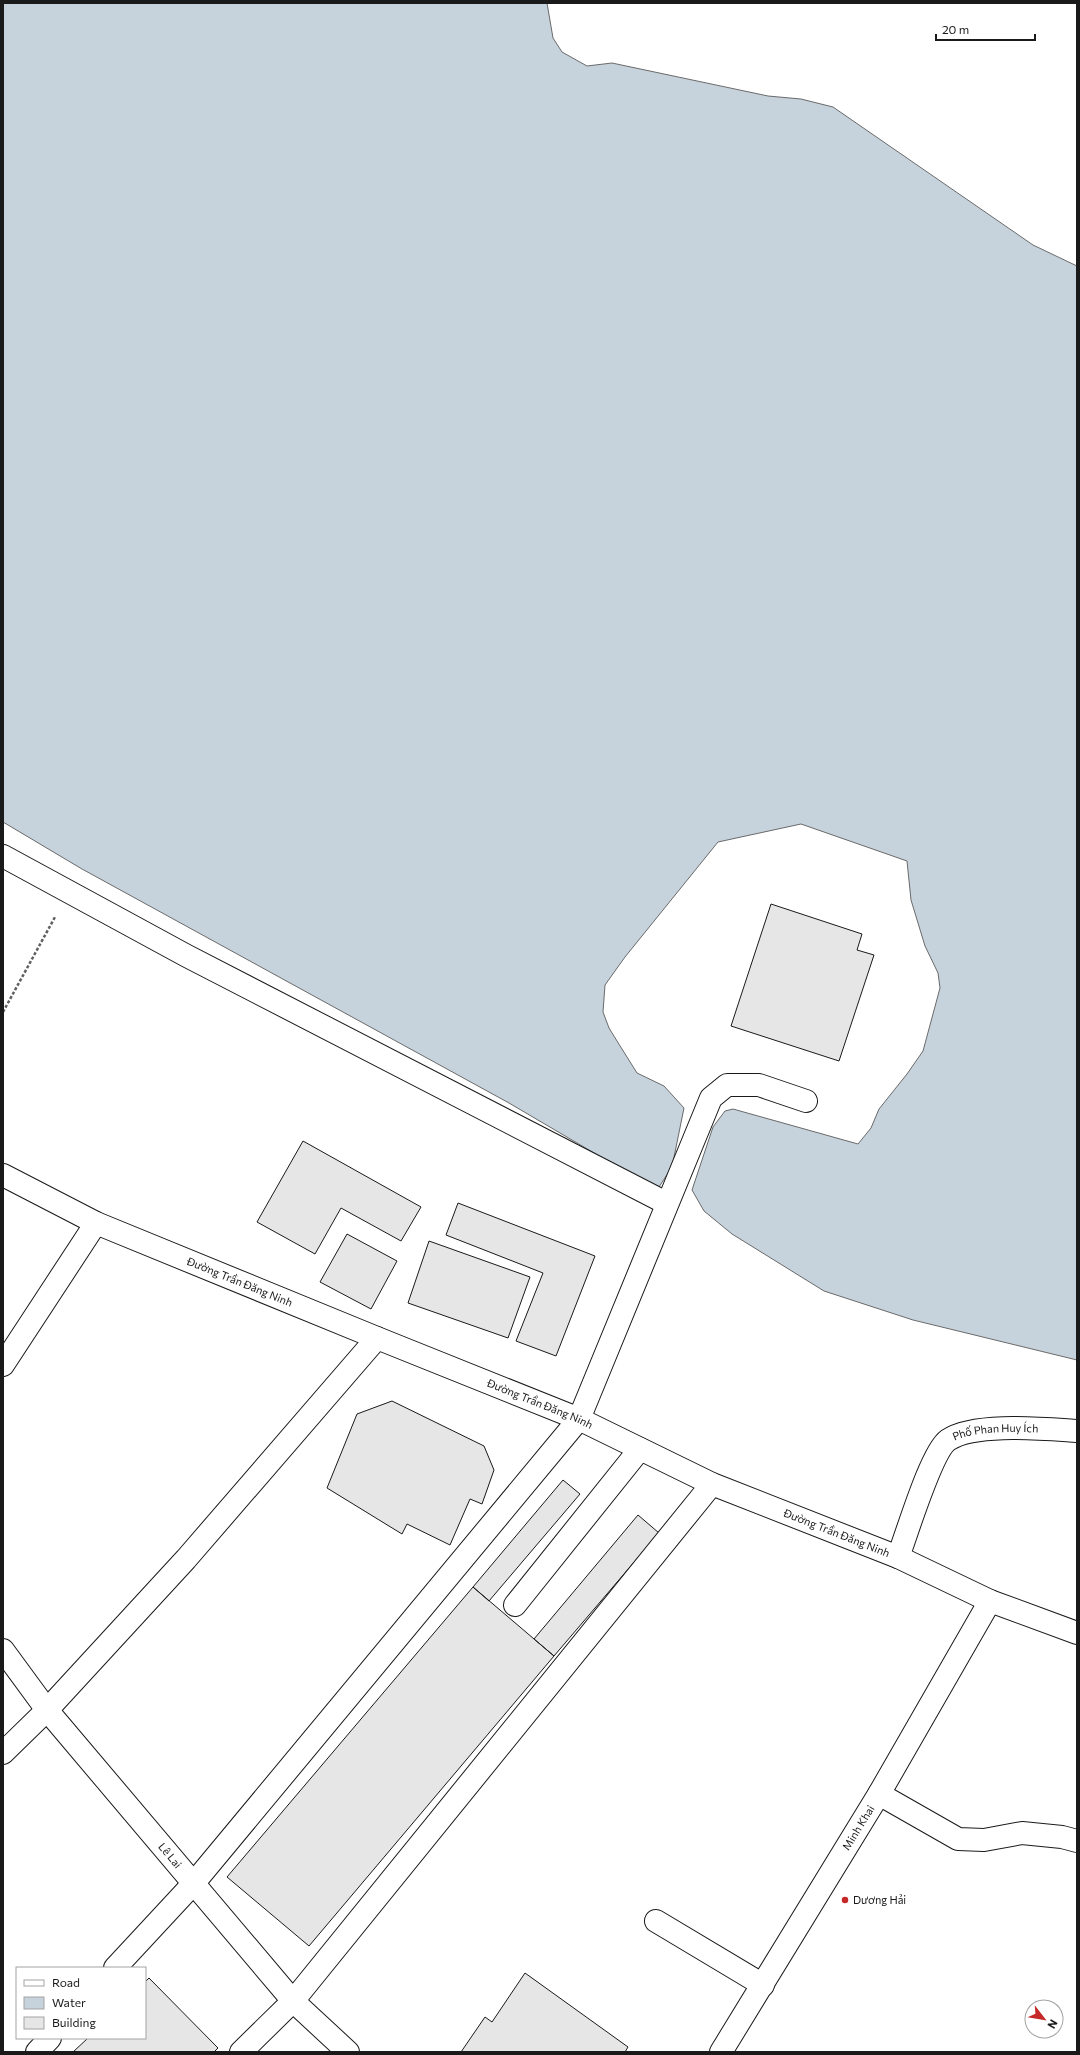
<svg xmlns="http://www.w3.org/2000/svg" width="1080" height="2055" viewBox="0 0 1080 2055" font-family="Commissioner,sans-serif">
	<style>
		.water { fill: #c6d2dc; stroke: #6a6a6a }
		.building { fill: #e6e6e6; stroke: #1a1a1a }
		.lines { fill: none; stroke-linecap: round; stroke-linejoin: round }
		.minor-casing { stroke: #1a1a1a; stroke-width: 24 }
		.major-casing { stroke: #1a1a1a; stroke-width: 24 }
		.path { stroke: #5f5f5f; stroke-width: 2.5; stroke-dasharray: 3 2; stroke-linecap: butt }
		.minor { stroke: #fff; stroke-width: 22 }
		.major { stroke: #fff; stroke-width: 22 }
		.poi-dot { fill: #c62828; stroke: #fff; stroke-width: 1.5 }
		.labels { text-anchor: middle; stroke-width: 3; stroke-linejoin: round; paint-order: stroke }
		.street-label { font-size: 11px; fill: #1a1a1a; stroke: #fff }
		.poi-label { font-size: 11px; fill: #1a1a1a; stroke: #fff; text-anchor: start }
	</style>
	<rect width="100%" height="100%" fill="#fff"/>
	<path class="water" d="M3,3H547L553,38L562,52L587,66L612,63L768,96L801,99L833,107L1033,245L1077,266V1360L913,1320L824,1291L732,1234L704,1211L692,1190L713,1127L725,1111L733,1109L858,1144L871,1128L879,1109L907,1074L923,1051L940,988L938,973L925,946L911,900L907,861L801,824L718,842L625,957L605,985L603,1012L609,1028L622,1049L637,1073L664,1086L684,1108L672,1167L657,1190L509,1103L82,869L3,822Z"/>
	<path class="building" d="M771,904L862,934L857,950L874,955L839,1061L731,1026Z
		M303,1141L421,1207L401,1241L341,1208L315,1254L257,1222Z
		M458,1203L595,1256L556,1356L516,1341L543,1273L446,1235Z
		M347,1234L397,1261L371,1309L320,1282Z
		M429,1241L530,1277L508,1338L408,1303Z
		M392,1401L484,1446L494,1470L482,1504L470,1499L450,1545L407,1524L402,1534L327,1488L357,1414Z
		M563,1480L580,1494L489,1601L473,1587Z
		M638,1515L659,1533L554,1656L534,1639Z
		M473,1587L554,1656L309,1946L227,1877Z
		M525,1973L628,2047L625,2052H461L485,2017L492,2022Z
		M149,1978L218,2048L214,2052H73L88,2038H145V1982Z"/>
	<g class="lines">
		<defs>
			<g id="minor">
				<path d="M3,856L187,956L666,1203"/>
				<path d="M3,1365L96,1223"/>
				<path id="s1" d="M898,1557C907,1534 931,1452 948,1440C974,1422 1045,1429 1077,1431"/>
				<path d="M515,1605L640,1449"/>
				<path id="s2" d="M3,1650L47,1710L293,2001L348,2052"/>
				<path d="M3,1753L47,1710L186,1559L377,1338"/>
				<path d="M879,1794L958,1839L984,1840L1022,1833L1062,1837L1077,1841"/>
				<path d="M656,1921L763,1985"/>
				<path d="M115,1968L193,1884L579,1419L711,1098L727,1085H759L806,1101"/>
				<path d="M37,2052L50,2038"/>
				<path d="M241,2052L293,2001L712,1484"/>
				<path id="s3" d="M721,2052L879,1794L990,1601"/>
			</g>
			<g id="major">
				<path id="s4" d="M3,1175L96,1223L377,1338L579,1419L712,1484L898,1557L990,1601L1077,1633"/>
			</g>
		</defs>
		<use href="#minor" class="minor-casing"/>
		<use href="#major" class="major-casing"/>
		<path class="path" d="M3,1012L55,917"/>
		<use href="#minor" class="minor"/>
		<use href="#major" class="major"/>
	</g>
	<circle class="poi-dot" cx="845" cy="1900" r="4"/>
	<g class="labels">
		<g class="street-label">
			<text dy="4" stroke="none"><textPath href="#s4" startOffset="260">Đường Trần Đăng Ninh</textPath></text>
			<text dy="4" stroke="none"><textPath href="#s4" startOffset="584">Đường Trần Đăng Ninh</textPath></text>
			<text dy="4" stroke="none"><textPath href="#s1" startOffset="177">Phố Phan Huy Ích</textPath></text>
			<text dy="4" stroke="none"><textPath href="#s4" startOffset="908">Đường Trần Đăng Ninh</textPath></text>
			<text dy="4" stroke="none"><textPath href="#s3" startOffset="263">Minh Khai</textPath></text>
			<text dy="4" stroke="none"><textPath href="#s2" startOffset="265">Lê Lai</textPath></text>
		</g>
		<g class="poi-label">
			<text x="853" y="1904">Dương Hải</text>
		</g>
	</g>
	<rect width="1080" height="2055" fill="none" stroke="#1a1a1a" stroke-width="8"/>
	<rect x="16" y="1967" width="130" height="72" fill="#ffffff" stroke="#a3a3a3"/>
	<rect x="24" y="1980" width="20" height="6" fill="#ffffff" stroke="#a3a3a3"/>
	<text x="52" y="1987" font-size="12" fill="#1a1a1a">Road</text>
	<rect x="24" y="1997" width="20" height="12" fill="#c6d2dc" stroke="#a3a3a3"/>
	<text x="52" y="2007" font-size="12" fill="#1a1a1a">Water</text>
	<rect x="24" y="2017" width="20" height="12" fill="#e6e6e6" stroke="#a3a3a3"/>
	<text x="52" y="2027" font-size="12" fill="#1a1a1a">Building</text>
	<g transform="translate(1044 2019) rotate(121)"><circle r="19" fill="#ffffff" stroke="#a3a3a3"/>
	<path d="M0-3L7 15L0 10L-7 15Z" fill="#c62828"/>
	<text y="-6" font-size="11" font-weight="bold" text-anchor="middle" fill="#1a1a1a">N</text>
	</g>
	<path d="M936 34v6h99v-6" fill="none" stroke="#1a1a1a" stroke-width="2"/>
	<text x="942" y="34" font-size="12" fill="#1a1a1a" stroke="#ffffff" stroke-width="3" paint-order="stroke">20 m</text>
</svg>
